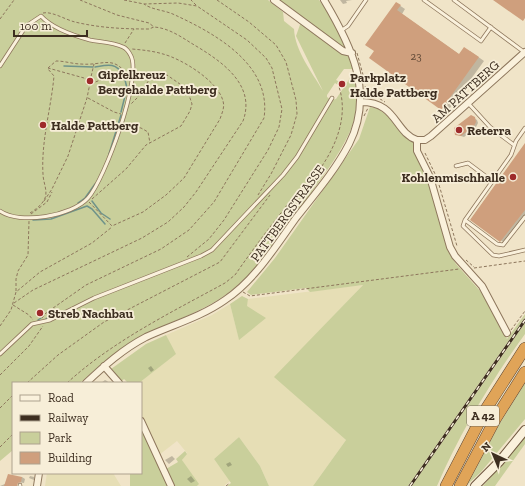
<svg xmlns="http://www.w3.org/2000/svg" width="525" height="486" viewBox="0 0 525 486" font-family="'Zilla Slab',serif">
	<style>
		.farmland { fill: #e6deb5 }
		.green { fill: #c9cf9b }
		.shadow { fill: #0003 }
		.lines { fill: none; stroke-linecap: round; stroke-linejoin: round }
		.stream { stroke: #6f938a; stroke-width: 1.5 }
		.building { fill: #cf9f7d }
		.lane-casing { stroke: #8d765c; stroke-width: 4.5 }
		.street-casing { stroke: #8d765c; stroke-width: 8 }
		.secondary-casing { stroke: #6f573f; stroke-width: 10 }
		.highway-casing { stroke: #5b4430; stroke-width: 12 }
		.path { stroke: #8d765c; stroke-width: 1; stroke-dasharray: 3 2; stroke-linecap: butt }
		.lane { stroke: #faf1dc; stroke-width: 3 }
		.street { stroke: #faf1dc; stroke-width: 6 }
		.secondary { stroke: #faf1dc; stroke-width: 8 }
		.highway { stroke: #e0a458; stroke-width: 11 }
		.rail-casing { stroke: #3d2e20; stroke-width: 3 }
		.rail { stroke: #f7eed8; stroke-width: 1.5; stroke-dasharray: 4.5; stroke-linecap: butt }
		.poi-dot { fill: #9e2a2b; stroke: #f7eed8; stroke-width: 1.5 }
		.labels { text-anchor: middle; stroke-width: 3.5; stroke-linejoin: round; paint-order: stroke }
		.number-label { font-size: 11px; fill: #624a37 }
		.shield { fill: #f7eed8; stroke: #756857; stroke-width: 1 }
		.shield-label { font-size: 12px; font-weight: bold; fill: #3d2e20 }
		.poi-label { font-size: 13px; font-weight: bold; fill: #3d2e20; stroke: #f7eed8; text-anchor: start }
		.street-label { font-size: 13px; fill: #3d2e20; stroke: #f7eed8 }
	</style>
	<rect width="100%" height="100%" fill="#f0e4c8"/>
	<path class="farmland" d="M363,285L275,377L346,440L313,486H269L260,466L239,437L214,459L230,481L224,486H197L198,484L182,460L187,453L177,441L159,455L141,416V383H139L175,354L166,335L212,315L230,304L239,339L248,299Z
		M47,473H113L121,486H45Z"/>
	<path class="green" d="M0,0H268L283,12L284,21L294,29C295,51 312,72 323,91L296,36L302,19L278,0H319L334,20L354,67L352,69H344L336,80L340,82L338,85L335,83L327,95V97L331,100L336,99L354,72C357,90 358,106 353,123C346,146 323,176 309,196C286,228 264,266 232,290C206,311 173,320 143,336C120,348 100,365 80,383H13V450L0,461Z
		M370,107L378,109L388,116L413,142L414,150L426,175L447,249L456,264L481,292L507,339L525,314V317L408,486H313L346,440L274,377L363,285L310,292L306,288L251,295L247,292L275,258L359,139Z
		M242,296L248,299L247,306L266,318L239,340L230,304Z
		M525,323V334C491,381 460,433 437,486H412Z
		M166,335L176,354L139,383H128L124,379L121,382L111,369L146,344Z
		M525,383V419L481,472L468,484L499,425Z
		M141,428L166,482L168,486H130V473H141Z
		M239,437L260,466L269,486H227L231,483L214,459Z
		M525,437V444L495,486H483Z
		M185,451L187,454L182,460L199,484L197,486H174L166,469L178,462L176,459Z"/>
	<path class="shadow" d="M340,0H352L346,1L347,3L343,4Z
		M396,3L405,9L402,14L460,55L470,51L484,61L447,112L375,51Z
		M471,116L477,120L478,123L476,127L464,137L458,135Z
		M525,145V218L506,244L471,219Z
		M151,366L154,370L151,372L148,368Z
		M105,380L107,381L109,383H101Z
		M172,456L175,459L169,464L165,460Z
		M230,462L232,465L228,467L226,464Z
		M30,476L34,477V480L29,478Z
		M191,476L195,481L191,483L187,479Z
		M22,477L25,479L24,483L17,482L16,486H0Z"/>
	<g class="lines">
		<path class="stream" d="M64,66L93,67
			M95,67C107,65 116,62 123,75
			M121,112L127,88L124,76
			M109,154L121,115
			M92,201L101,213L110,219
			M78,203L85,198L95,184
			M33,220L51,219L87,206L92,209L105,224
			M46,319L47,318
			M38,320L41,318"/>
	</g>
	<path class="building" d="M493,0H525V18L523,21Z
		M396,2L401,5L397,10L459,54L464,47L479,57L441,110L369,58L374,51L365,45Z
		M471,115L475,117L476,122L474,126L461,136L455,135L454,128Z
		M525,143V210L500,242L470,220Z
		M8,474L22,477L21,482L18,483L17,486H4Z"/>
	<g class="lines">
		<defs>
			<path id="lane" d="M424,0L481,41L491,27
				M454,0L524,52
				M342,30L348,26L366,0
				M0,66L26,26L41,16C52,28 75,36 90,40C101,42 113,42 123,47C126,48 129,52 131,56C142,78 105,179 88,198C72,216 20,225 0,211
				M468,103L490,127L514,145
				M525,128L516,141L511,155L465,220L497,244L503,245L525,217
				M456,166L468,163L492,181
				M465,220L463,226L493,255L499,256L525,250
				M0,354L32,324L50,320L94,298L201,256L212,250L283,175L297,157L332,98
				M20,486V485"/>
			<path id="street" d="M274,0L343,51L352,53
				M361,102C397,102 394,132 417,140V151L430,177L450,247L455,256L482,286L507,333
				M417,140H425L431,136L525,52
				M104,366L119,383
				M86,383C104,366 123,349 146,337C172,325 201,317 225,300C255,280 275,247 296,218C314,195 335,171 349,144C375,93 351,45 324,0
				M141,421L171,486
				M37,486L39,473"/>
			<path id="secondary" d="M475,486L499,462L525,430"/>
			<path id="highway" d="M446,486L486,409L525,348
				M460,486L496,418L525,372"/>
		</defs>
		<use href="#lane" class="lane-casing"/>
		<use href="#street" class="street-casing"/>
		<use href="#secondary" class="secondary-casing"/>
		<use href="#highway" class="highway-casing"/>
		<path class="path" d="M124,0L144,4L178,3L197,6L191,0
			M217,0L249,22L276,45L286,62L296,100L297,114L291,135L271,174L258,195
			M43,13C52,11 66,20 75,22C100,28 124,29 149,29L154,27L149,23L117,15L80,0
			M0,19L14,0
			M125,43L134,29
			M357,53L365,82
			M48,68L56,61C65,61 73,64 81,64C103,66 113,54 128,76
			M90,81L94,64
			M91,84L107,77L126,75
			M365,86L369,92L385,102
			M369,97V92
			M88,98L114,112L121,114
			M364,116L368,108
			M125,125L141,128L148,132L150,143
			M425,153L437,178L457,246
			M92,199L126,169L146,145L181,126L190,111L192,104L187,89L167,75L160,72L153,74L137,98L131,104
			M44,201L52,189L68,156L87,98L90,83L84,78L48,68
			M89,202L112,226L143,212L166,195L184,178L220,119C222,113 225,107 223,101C218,81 182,59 163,54C153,51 143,50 132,49
			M30,213C35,210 43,204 45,198C48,191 43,182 43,174C41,141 51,109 54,76L48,69
			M31,214L47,202L52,192
			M187,257L209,239L224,220L268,150L279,127L282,109L272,68L266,58L247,40L197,6
			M466,260L474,267
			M474,268L525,261
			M16,291V279L18,271L28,255L29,221
			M243,292L250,296L459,269
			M14,303L33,290L142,238L168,222L184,207L196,192L243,121C257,83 218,59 191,43C180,36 168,28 154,27
			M13,305L29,315L33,320
			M42,318L46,313L86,285L161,249L189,230L214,202L264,118C272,65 216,34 175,15C165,10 152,10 144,4
			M0,326L11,310L16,292L40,272L92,243L112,227
			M511,330L525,311
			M0,375L29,346L43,326
			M27,383L58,355L104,322L220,262L270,195
			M67,383C113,341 170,313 225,283L235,275C253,249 272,224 292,199C300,190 310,182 317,173C335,149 349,117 339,87
			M0,408L13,395
			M0,447L13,434
			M226,486L230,483"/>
		<use href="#lane" class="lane"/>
		<use href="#street" class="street"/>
		<use href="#secondary" class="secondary"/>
		<use href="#highway" class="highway"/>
		<defs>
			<path id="rail" d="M410,486L525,320"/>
		</defs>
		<use href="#rail" class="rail-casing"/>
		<use href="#rail" class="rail"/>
	</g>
	<g class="poi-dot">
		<circle cx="90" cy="81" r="4"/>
		<circle cx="342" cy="84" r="4"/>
		<circle cx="43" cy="125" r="4"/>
		<circle cx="459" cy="130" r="4"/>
		<circle cx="513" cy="177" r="4"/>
		<circle cx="40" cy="313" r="4"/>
	</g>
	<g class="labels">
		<g class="number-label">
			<text x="416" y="60">23</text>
		</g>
		<rect class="shield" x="467" y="406" width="32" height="20" rx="3"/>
		<g class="shield-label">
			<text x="483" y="420">A 42</text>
		</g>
		<g class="poi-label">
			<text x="98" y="79">Gipfelkreuz<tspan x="98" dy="15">Bergehalde Pattberg</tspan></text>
			<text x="350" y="82">Parkplatz<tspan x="350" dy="15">Halde Pattberg</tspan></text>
			<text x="51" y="130">Halde Pattberg</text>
			<text x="467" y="135">Reterra</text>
			<text x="505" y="182" text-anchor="end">Kohlenmischhalle</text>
			<text x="48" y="318">Streb Nachbau</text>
		</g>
		<g class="street-label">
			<text transform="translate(465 91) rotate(-42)" y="5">AM PATTBERG</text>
			<text transform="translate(287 213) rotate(-54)" y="5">PATTBERGSTRASSE</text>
		</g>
	</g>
	<rect x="12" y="382" width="130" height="92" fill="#f7eed8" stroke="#ada18e"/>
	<rect x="20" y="395" width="20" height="6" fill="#faf1dc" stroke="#ada18e"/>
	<text x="48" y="402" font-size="12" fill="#3d2e20">Road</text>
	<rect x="20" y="415" width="20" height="6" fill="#3d2e20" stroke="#ada18e"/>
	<text x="48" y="422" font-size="12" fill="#3d2e20">Railway</text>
	<rect x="20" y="432" width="20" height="12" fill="#c9cf9b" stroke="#ada18e"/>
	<text x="48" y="442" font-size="12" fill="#3d2e20">Park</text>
	<rect x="20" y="452" width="20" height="12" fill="#cf9f7d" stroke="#ada18e"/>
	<text x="48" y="462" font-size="12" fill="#3d2e20">Building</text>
	<g transform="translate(493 454) rotate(316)" stroke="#f7eed8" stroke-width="3" paint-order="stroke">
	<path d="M0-3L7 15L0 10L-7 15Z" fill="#3d2e20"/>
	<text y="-6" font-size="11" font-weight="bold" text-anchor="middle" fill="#3d2e20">N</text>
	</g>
	<path d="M14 30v6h73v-6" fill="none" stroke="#3d2e20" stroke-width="2"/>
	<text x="20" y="30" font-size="12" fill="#3d2e20" stroke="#f7eed8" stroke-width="3" paint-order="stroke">100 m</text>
</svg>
